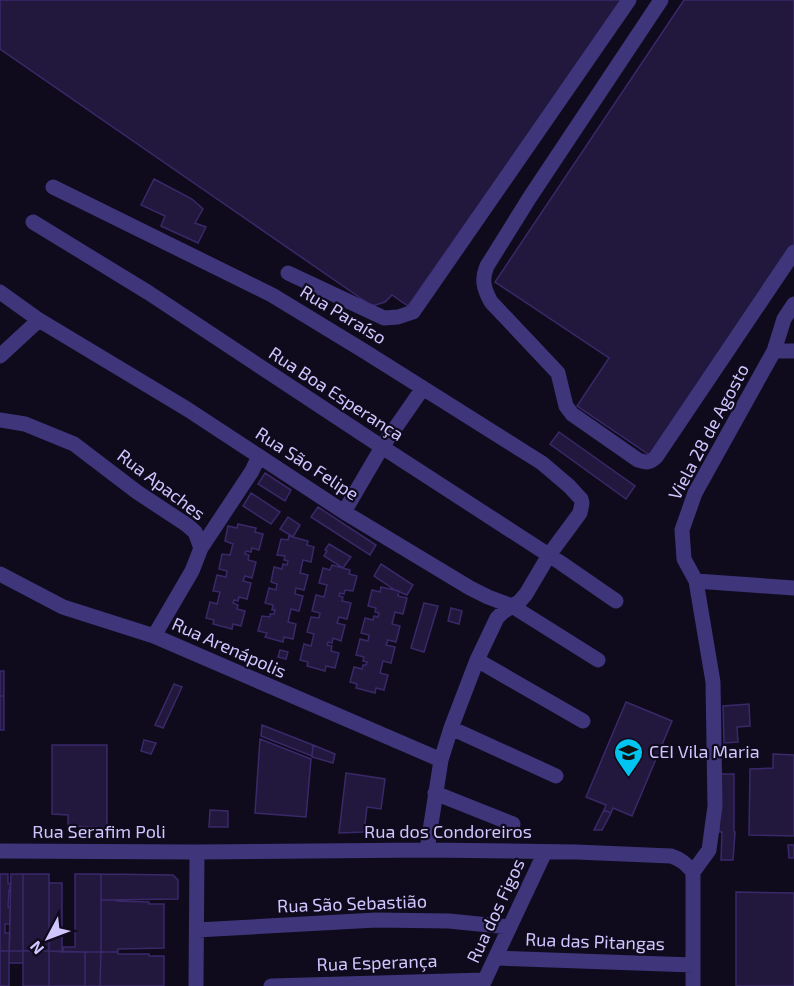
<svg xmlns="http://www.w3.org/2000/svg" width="794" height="986" viewBox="0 0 794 986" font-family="'Exo 2',sans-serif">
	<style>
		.building { fill: #22173d; stroke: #3a2969; stroke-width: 1.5 }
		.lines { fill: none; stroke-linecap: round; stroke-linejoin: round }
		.minor { stroke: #3e357b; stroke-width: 15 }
		.labels { text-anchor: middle; stroke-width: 4.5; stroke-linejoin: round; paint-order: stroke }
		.street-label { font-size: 18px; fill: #d1c5ff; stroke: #0f0b1c }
		.poi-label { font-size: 18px; fill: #d1c5ff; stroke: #0f0b1c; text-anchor: start }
	</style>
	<rect width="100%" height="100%" fill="#0f0b1c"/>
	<path class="building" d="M0,0H622L408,306L392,295L385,302L372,306L0,49Z
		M684,0H794V247L654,458L577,406L609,358L495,282Z
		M154,179L192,199L203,209L195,223L206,227L198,243L161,226L165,216L141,205Z
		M559,432L635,486L626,499L550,444Z
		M265,473L291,490L285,501L258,484Z
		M251,493L280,512L271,524L243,506Z
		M318,507L376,545L370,555L311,517Z
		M288,517L300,525L293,537L280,529Z
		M238,524L256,528L255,532L263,534L259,550L252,548L251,552L246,551L245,554L249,555L248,560L256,562L252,578L245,576L243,581L251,583L247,599L239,597L238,601L234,600L233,603L238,605L237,609L245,611L241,626L233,624L232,629L213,624L214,620L206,618L210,602L217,604L220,592L213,591L217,575L226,577L227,571L219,569L222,554L230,555L233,544L225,541L228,526L237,528Z
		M289,536L308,541L307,545L314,547L311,562L303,560L300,573L308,575L304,590L296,588L295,594L303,596L299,611L291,609L288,622L296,624L293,639L284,637L283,642L265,637L267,633L258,631L262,616L270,617V614H274L275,610H272L273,605L265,603L269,588L276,590L277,584L271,582L274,567L282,569L283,564L287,565L288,561L284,560L285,556L277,555L281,539L288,540Z
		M329,544L351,557L343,568L324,556L327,551L325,550Z
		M381,564L413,585L407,595L395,590L374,576Z
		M332,565L350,570L349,574L357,576L353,591L345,590L344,594L340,593L339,596L343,597L342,601L351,603L347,619L339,617L337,623L345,625L341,641L333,638L332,643L328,642L327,645L332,646L331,651L339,653L335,668L326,666L325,671L307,666L308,662L300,660L304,644L311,646L314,634L307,632L311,617L319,618L320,613L312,611L316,595L324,597L327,585L319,583L323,568L330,570Z
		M381,587L399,591L398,596L407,598L403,614L395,612L392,624L400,626L396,642L388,640L386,645L395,647L391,663L383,661L380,673L388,675L384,690L376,688L375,693L356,688L357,684L350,682L354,667L362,669L363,665H366L367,662L363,661L364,657L356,655L360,639L368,641L369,635L361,633L365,618L373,620L374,616L378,617L379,613L375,612L376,608L368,606L372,590L380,592Z
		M424,603L438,606L424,652L411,648Z
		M451,608L462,611L459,624L448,621Z
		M280,650L288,652L286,659L278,657Z
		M0,671H4V696H0Z
		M174,684L182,687L163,728L155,725Z
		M0,696H4V730H0Z
		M626,702L672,721L632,816L613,808L611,813L604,810L606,805L586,797Z
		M749,704L750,726L737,727L738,742L724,743L723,706Z
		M262,725L313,745L312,756L261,736Z
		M260,739L311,759L306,817L255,813Z
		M144,740L156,743L151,754L141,751Z
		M52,745H107V828L68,826V815L52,814Z
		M313,745L335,754L333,763L312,757Z
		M773,754L794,755V836L749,835L750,769L773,768Z
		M346,773L385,779L381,809L367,807L364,832L339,833Z
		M719,774H734V832H735L733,860H721L722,832H719Z
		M210,810L228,811V827H209Z
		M604,810L611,813L602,830H594Z
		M788,845H794V858H789Z
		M0,874H8V883L10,884V890H9L8,907L10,908V924H5V933H10L9,951H0Z
		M11,874H23V951H9Z
		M23,874H49V951H23Z
		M75,874H101V952H63V947H75Z
		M101,874L173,875L178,880V899L101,900Z
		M49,883H62V952L49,951Z
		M736,892L794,893V986H736Z
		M101,900H118L117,901L149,902V904H164V948L118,949V952H101Z
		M0,951H9V986H0Z
		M9,951H23V963H9Z
		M23,951H49V986H23Z
		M49,951L85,952V986H49Z
		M85,952H101L100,986H85Z
		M101,952H118V954H149V956H164V986H100Z"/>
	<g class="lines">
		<path class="minor" d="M661,0L530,197L487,266C481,280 484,289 491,302L558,373L566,406L572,414L638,460C646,463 650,463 656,457L794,252
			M53,187L272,295L364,351L542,463L569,486L581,499L582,503L580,513L549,555L526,594L520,601L503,612L497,618L477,660L451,728L441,760L427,850
			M33,222L149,293L382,447L561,563L616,601
			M288,273L384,318L398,317L413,312L629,0
			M0,292L39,320L187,409L344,512L470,588L488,597L512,606L598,660
			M774,351H794
			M0,356L39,320
			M0,420L25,424L74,444L137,492L187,525L195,532L201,548L192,571L154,636
			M344,512L382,447L423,388
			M201,548L252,471L259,456
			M0,574L63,607L154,636L441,760
			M696,581L794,588
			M477,660L583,721
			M451,728L556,776
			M435,793L513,824
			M0,851L197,852L427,850L576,852L671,856C681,859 686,864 693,872
			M693,872L709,850L715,806L713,682L696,581L684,559L682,530L695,493L774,351L784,319L794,304
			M693,872V986
			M197,930L376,920L449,921L509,927
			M496,958L693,965
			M196,986L197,852
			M271,986L485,980
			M482,986L545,852"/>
	</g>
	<defs>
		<symbol id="school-pin" viewBox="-11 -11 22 30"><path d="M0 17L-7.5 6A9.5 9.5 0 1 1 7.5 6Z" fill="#00c5f0" stroke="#0f0b1c"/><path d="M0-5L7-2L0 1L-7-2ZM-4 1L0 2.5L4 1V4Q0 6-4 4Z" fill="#111"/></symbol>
	</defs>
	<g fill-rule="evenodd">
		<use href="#school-pin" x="612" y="736" width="33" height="45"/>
	</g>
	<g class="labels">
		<g class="street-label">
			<text transform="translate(343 315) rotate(31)" y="6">Rua Paraíso</text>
			<text transform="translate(336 394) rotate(33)" y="6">Rua Boa Esperança</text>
			<text transform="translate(709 432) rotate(-62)" y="6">Viela 28 de Agosto</text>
			<text transform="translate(307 464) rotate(33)" y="6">Rua São Felipe</text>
			<text transform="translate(161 485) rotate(37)" y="6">Rua Apaches</text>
			<text transform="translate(229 648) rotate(24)" y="6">Rua Arenápolis</text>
			<text x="99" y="838">Rua Serafim Poli</text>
			<text x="448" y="838">Rua dos Condoreiros</text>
			<text transform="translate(352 904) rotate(-2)" y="6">Rua São Sebastião</text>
			<text transform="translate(496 911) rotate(-65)" y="6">Rua dos Figos</text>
			<text transform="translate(595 942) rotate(2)" y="6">Rua das Pitangas</text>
			<text transform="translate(377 963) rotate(-2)" y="6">Rua Esperança</text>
		</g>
		<g class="poi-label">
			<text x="649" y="758">CEI Vila Maria</text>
		</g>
	</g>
	<g transform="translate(48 938) rotate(229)" stroke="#0f0b1c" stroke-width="4.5" paint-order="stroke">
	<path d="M0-4.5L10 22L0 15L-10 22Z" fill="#d1c5ff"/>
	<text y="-9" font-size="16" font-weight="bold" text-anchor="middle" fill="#d1c5ff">N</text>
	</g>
</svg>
